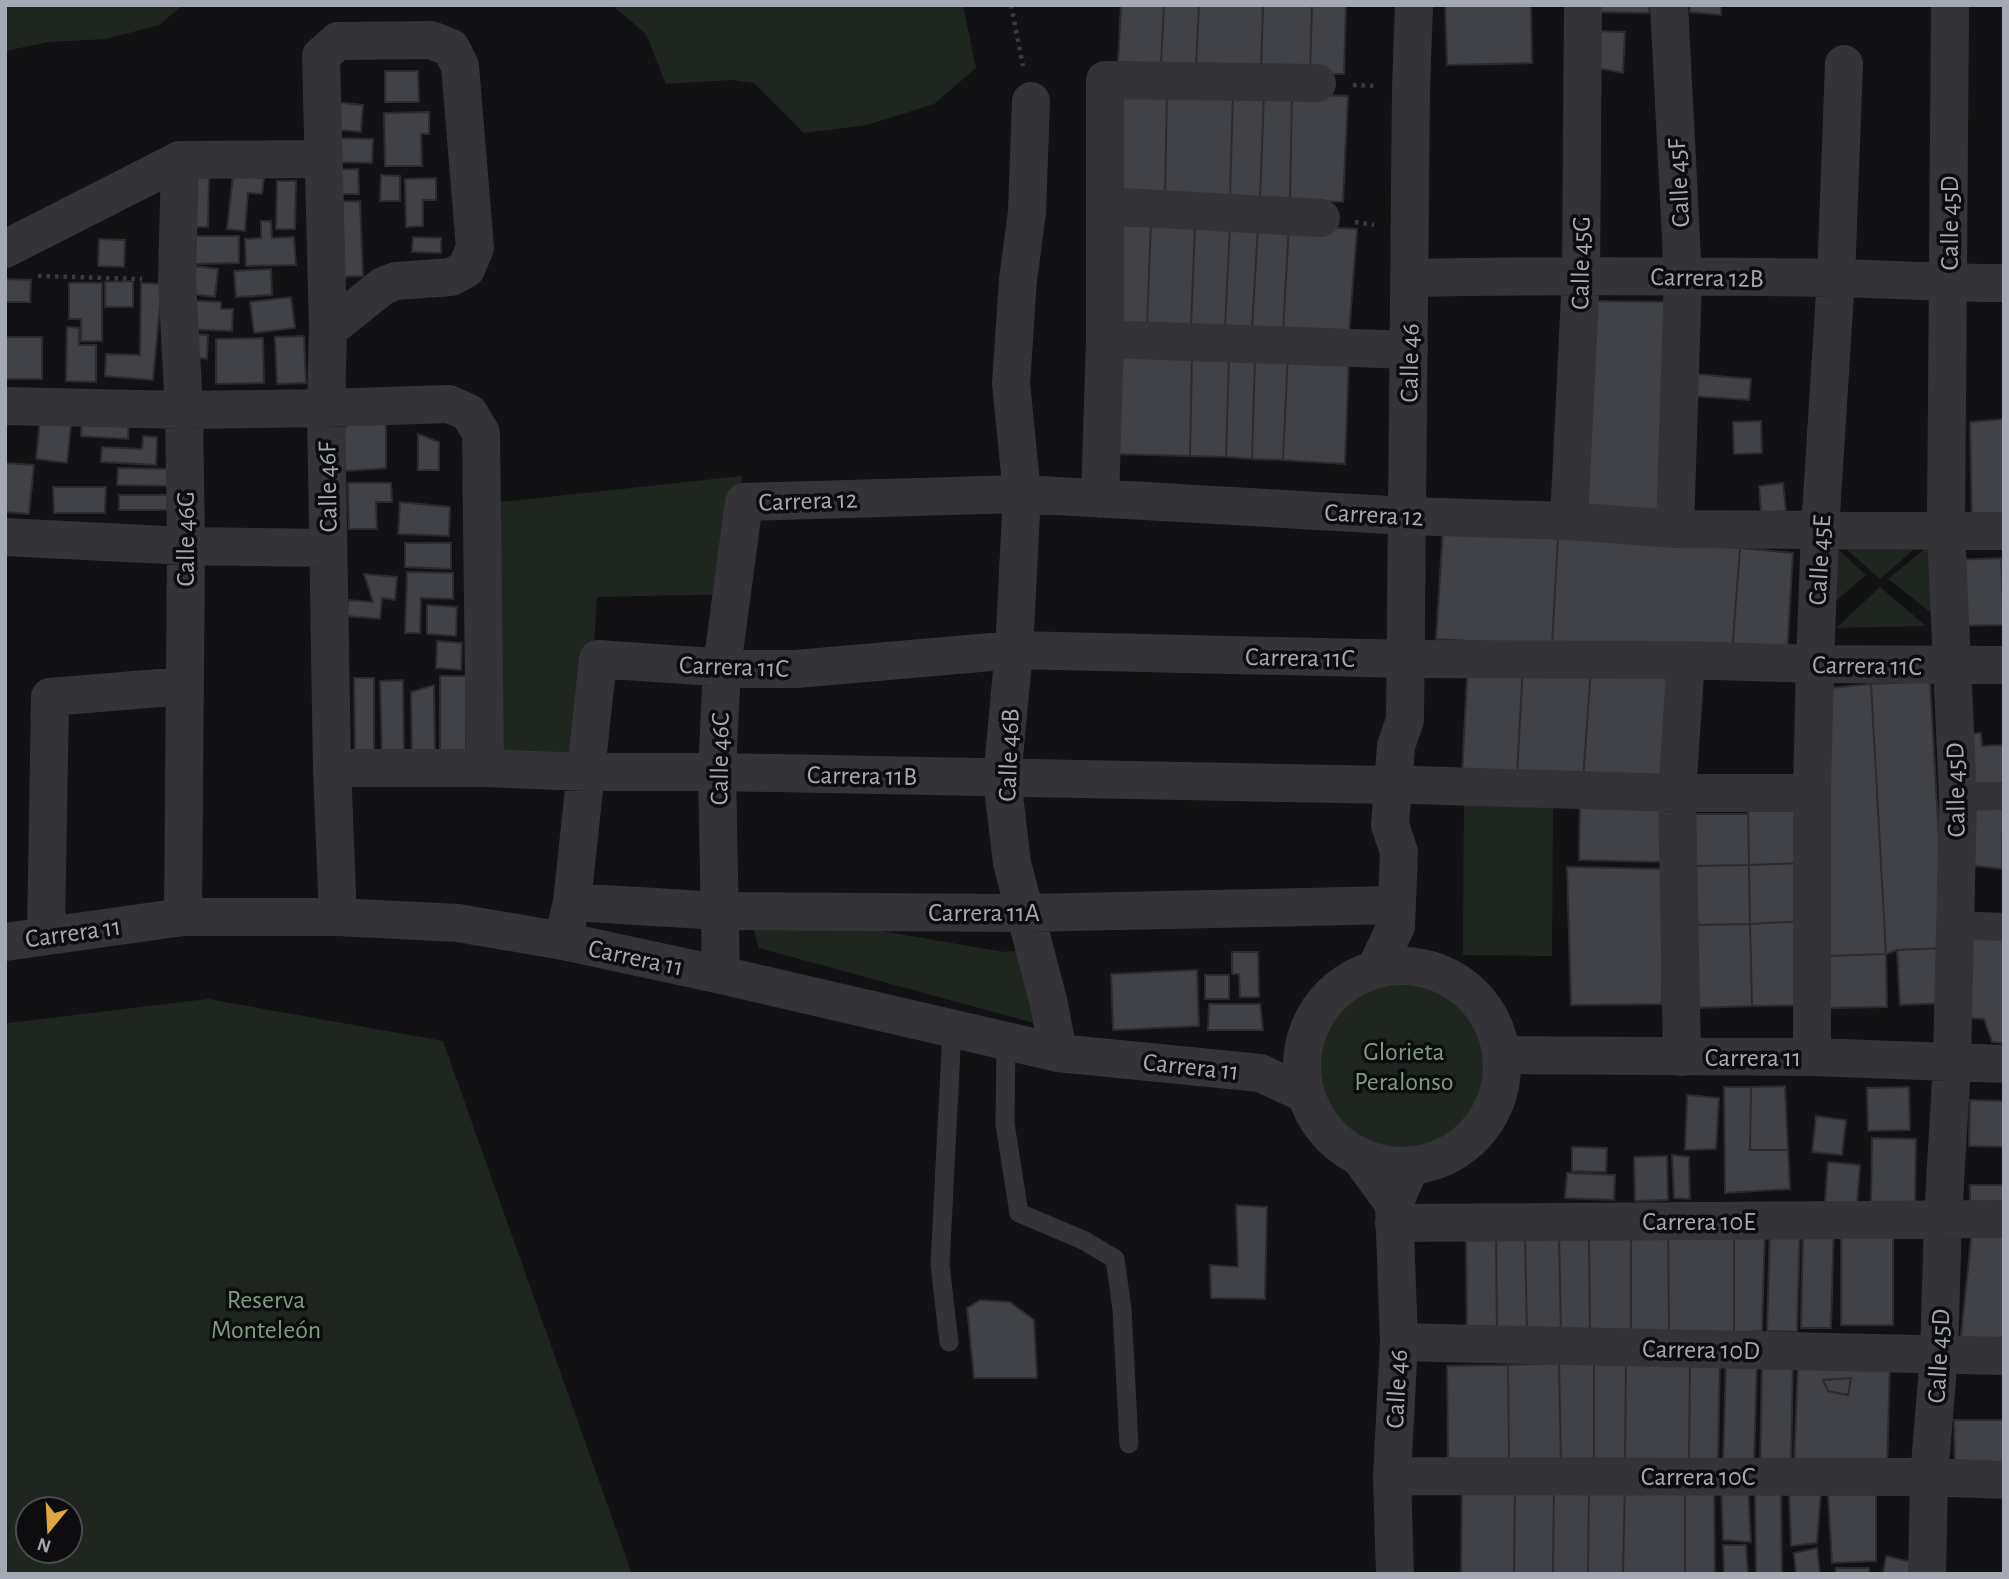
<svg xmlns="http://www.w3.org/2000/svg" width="2009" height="1579" viewBox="0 0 2009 1579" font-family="'Alegreya Sans',sans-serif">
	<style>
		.green { fill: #1f2620; fill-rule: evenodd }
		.building { fill: #414247; stroke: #2c2c2f; stroke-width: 2 }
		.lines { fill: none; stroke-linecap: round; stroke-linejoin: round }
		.path { stroke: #3a3b3f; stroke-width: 4.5; stroke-dasharray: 3.5 5; stroke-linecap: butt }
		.service { stroke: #343438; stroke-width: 19 }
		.pedestrian { stroke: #343438; stroke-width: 28 }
		.minor { stroke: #343438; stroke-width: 38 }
		.tertiary { stroke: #343438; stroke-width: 38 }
		.labels { text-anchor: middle; stroke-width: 7; stroke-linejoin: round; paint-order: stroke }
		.street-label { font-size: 26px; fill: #a5a9b3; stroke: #0d0d0f }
		.park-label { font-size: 26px; fill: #7e9c7f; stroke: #0d0d0f }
	</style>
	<rect width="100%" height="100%" fill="#121214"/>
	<path class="green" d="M5,5H183L159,25L106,39L49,42L5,51Z
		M612,5H963L976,68L934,104L867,125L804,133L754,83L732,80L666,84L646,34Z
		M742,476L740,594L597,597L589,733L568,762L490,753L492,503Z
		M1825,537L1866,575L1824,611Z
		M1836,540L1920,544L1880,579Z
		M1933,542V614L1888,579Z
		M1880,587L1926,626L1836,628Z
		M1464,791L1553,792L1552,956L1463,955Z
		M747,908L1004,952L1033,949L1034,1023L759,948Z
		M1314 1066a90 90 0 1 1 180 0a90 90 0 1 1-180 0Z
		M208,999L443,1041L632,1574H5V1025L8,1023ZM70,1509V1551H28V1509Z"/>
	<path class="building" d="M1121,5H1164L1161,64L1118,62Z
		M1164,5H1199L1196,67L1161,64Z
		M1199,5H1263L1261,70L1196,67Z
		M1263,5H1312L1310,74L1261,70Z
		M1312,5H1346L1344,74H1310Z
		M1445,5H1531L1532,63L1447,65Z
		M1593,5H1649V13L1593,12Z
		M1690,5H1721V15L1690,12Z
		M1595,31L1625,32L1623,73L1597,68Z
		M385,71H418L419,102H385Z
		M1115,90L1167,91L1165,197L1114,196Z
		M1167,91L1233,92L1230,198L1165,197Z
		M1233,92L1264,93L1260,200L1230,198Z
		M1264,93L1292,94L1290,200H1260Z
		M1292,94L1348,96L1343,202L1290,200Z
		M333,102L363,105L361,132L331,129Z
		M429,112V134H421L422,166H385L384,113Z
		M330,138L373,139L372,163L330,162Z
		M358,169L359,194H333L332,170Z
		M185,174L209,175L208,227H185Z
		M233,175L264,178L262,194L248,193L245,231L227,229Z
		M381,175L400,176V201H380Z
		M436,178V200H423V226L406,227L405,179Z
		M277,181H296L295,229H276Z
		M360,201L363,276L335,277L332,202Z
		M1117,220L1151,221L1147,327L1113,324Z
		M261,221H271L272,238L294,237L296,265L246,266L245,239L261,238Z
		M1151,221L1195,225L1191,327H1147Z
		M1195,225H1230L1225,328L1191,327Z
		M1230,225L1258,227L1252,329L1225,328Z
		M1289,225L1357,229L1349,335L1283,331Z
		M1289,225L1283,331L1252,329L1258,227Z
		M190,236H239V263L191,264Z
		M413,237L441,238V253L412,252Z
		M99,239L125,240L124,267L98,266Z
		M184,265L218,269L215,297L181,293Z
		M271,269L272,295L236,297L234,271Z
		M5,279L31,280L30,302H5Z
		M133,281V307H105V282Z
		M69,283H102V341H81V319H69Z
		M141,283L162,284L153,380L105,376L106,354L140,355Z
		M291,297L295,328L254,333L250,302Z
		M183,300L221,302V309H233L232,331L182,329Z
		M1592,301L1681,302L1668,519L1578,515Z
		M67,327L79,328V345H96V382L66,381Z
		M186,334L208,335L207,359L185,357Z
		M304,336L306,383L277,384L275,337Z
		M5,337H42V379H5Z
		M263,338L264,383L216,384V339Z
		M1288,352L1349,354L1345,464L1283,460Z
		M1288,352L1283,460L1252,459L1255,357Z
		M1115,353L1192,355L1190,456L1112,454Z
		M1192,355L1229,356L1226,457L1190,456Z
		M1229,356L1255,357L1252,459L1226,457Z
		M1695,374L1751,379L1749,400L1693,396Z
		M41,411L72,415L67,463L36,459Z
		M82,412L129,415L128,439L81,436Z
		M352,417L386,423V468L334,472V446Z
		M2004,419V519L1972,522L1970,422Z
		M1761,421L1762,453L1734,454L1733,422Z
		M418,434L439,442V470H418Z
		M143,436L157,437L156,465L101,462L102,447L142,449Z
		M5,463L34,465L29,514L5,512Z
		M118,468L171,469V486L117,485Z
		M348,483H391L392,502H376L377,529H349Z
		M1783,483L1786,511L1761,513L1759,486Z
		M53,487H106L105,513H54Z
		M119,495H170V510H119Z
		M400,502L450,507L449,536L398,534Z
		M1443,529L1558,537L1552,646L1436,639Z
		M1558,537L1740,548L1732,653L1552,646Z
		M405,543H451V569L405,567Z
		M1740,548L1793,553L1787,655L1732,653Z
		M2001,558L2004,625L1953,626L1951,560Z
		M407,572L453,573V599L421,598L420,633H405Z
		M364,574L397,577L395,600L382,598L380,619L347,616L348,600L373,602Z
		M427,605L457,607L456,636L427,634Z
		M437,641L462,643L461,670L436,668Z
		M1468,661L1523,664L1517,776L1462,773Z
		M1523,664L1591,668L1583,780L1517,776Z
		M1591,668L1675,674L1669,785L1583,780Z
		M440,676H466V755L440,754Z
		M354,678H374V754L355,753Z
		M403,680L404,756L382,757L380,681Z
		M1930,681L1945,948L1897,950L1886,954L1871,684Z
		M1871,684L1886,954L1825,956L1818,689Z
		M434,685L435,756H412L411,692Z
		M1981,733L1982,746L2004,745V792L1960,794L1956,734Z
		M1580,800L1664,802V862L1579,860Z
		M1799,804L1802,863L1749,865L1748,805Z
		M1966,804H2003L2002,869L1968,865Z
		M1691,814H1748L1749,865L1692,866Z
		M1802,863L1805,921L1750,924L1749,865Z
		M1749,865L1750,924L1693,925L1692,866Z
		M1567,867L1665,869L1662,1004L1571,1005Z
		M1805,921L1807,1005L1752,1006L1750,924Z
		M1750,924L1752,1006L1697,1008L1693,925Z
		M1967,934L2004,938V1043L1992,1042L1984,1019L1967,1018Z
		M1945,948L1948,1003L1900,1005L1897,950Z
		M1232,952H1258L1259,997H1240L1239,974H1232Z
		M1886,954L1887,1007L1827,1008L1825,956Z
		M1197,970L1199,1026L1113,1030L1111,974Z
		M1205,975H1229V999H1205Z
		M1209,1004H1260L1263,1030H1208Z
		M1785,1086L1788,1150H1750L1751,1087Z
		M1724,1087H1751L1750,1150H1788L1790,1189L1725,1193Z
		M1909,1087L1910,1130L1868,1131L1867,1088Z
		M1687,1095L1719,1098L1716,1149L1685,1150Z
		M1970,1100L2004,1101V1147L1969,1146Z
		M1816,1116L1846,1120L1842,1155L1812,1152Z
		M1872,1138L1916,1139L1915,1206L1871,1205Z
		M1572,1147L1607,1148L1606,1172L1572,1171Z
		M1672,1155L1689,1157L1690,1199L1674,1198Z
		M1667,1156L1668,1200L1635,1201L1634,1157Z
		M1828,1162L1860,1165L1857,1204L1825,1202Z
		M1567,1173L1615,1175L1614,1200L1565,1198Z
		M1970,1185H2004V1206H1970Z
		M1236,1205L1267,1207L1265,1299L1211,1298L1210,1265L1238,1267Z
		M1803,1222L1834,1223L1831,1328H1801Z
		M1631,1224L1668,1225L1669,1333H1631Z
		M1631,1224V1333L1590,1334L1589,1234Z
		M1668,1225H1734V1333H1669Z
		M1734,1225H1765L1762,1331L1734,1333Z
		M1770,1225L1800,1226L1797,1332L1767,1331Z
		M1841,1228L1893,1229V1325H1841Z
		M1972,1229L2004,1233V1341L1960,1345Z
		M1559,1234H1589L1590,1334L1561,1335Z
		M1559,1234L1561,1335H1527L1525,1235Z
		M1466,1235H1496L1497,1335L1467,1336Z
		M1496,1235H1525L1527,1335H1497Z
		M980,1300L1010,1302L1034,1320L1037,1378H974L967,1308Z
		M1690,1358L1720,1359L1718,1464L1689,1465Z
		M1726,1359H1757L1754,1465L1723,1464Z
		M1626,1361L1690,1362L1689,1465H1625Z
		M1626,1361L1625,1465H1594V1362Z
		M1762,1361L1793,1362L1791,1467L1760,1466Z
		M1798,1361L1890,1364L1887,1470L1794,1467Z
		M1594,1362V1465L1561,1466L1559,1363Z
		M1559,1363L1561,1466L1509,1465L1508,1365Z
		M1508,1365L1509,1465L1448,1466L1447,1366Z
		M1851,1378L1848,1395L1828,1391L1823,1380Z
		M1954,1420H2004V1473H1955Z
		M1589,1480L1625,1481L1623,1574H1588Z
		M1589,1480L1588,1574H1553L1554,1481Z
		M1462,1481H1515L1514,1574H1461Z
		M1515,1481H1554L1553,1574H1514Z
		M1625,1481L1685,1483V1574H1623Z
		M1714,1482L1715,1574H1685V1483Z
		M1721,1483L1748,1486L1751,1542L1723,1540Z
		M1789,1490L1821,1491L1817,1543L1791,1546Z
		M1755,1492H1781L1782,1574H1756Z
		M1828,1494H1876V1561L1832,1563Z
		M1723,1545H1746L1748,1574H1724Z
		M1817,1548L1820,1574H1796L1794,1553Z
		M1886,1556L1916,1563L1915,1574H1883Z
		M1836,1568H1869V1574H1836Z"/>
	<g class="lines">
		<path class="path" d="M1011,5L1023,66
			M1353,85L1376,86
			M1355,222L1374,225
			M38,276L142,279"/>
		<path class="service" d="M1006,1042L1005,1124L1019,1213L1083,1240L1115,1259L1122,1309L1129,1444
			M949,1342L940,1265L952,1030"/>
		<path class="pedestrian" d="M1958,797L2004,796
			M1954,925L2004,927"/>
		<path class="minor" d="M1669,5L1683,278L1675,529
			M1031,101L1027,212L1018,280L1011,383L1022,494L1014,650L1002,779L1012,863L1049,1004L1058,1053
			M180,160L177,280L184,410L186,546L183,917
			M1106,206L1321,218
			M5,249L180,160L324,159
			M1409,278C1551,275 1692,276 1834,278C1891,279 1947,283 2004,283
			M328,330L383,286L396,281L451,277L466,269L475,248L460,66L451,48L431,40L338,41L321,56L328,330L326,408L332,768L338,917
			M1105,339L1409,350
			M5,406L184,410L326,408L449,404L469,413L481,433L485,768
			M1100,499L1105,339V80L1317,83
			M1569,521L1581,275L1583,5
			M5,537L186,546L328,548
			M332,768H485L587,772H717L1393,785
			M1414,785L1677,793H1812
			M572,902L720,911L1026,913L1396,905
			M46,934L50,697L184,686
			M563,941L572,902L598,659L741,669H796L1014,650L1407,659L1686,660L1815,664L2004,665
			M721,975L717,772L722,667L744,502L1022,494L1407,516L1569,521L1675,529L2004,531
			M1501,1055L1812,1057L2004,1064
			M1682,1057L1677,793L1686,660
			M1812,1057V793L1815,664L1820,529L1836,278L1844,64
			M1358,1155L1394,1204
			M1394,1223L2004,1219
			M1399,1342L2004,1356
			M1392,1476L1929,1477L2004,1480
			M1395,1574L1392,1476L1399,1342L1394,1204L1411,1165
			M1927,1574L1929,1477L1939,1355L1943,1219L1952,1062L1958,797L1946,531L1950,5"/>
		<path class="tertiary" d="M5,942L183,917H338L458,923L563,941L721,975L1058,1053L1260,1073L1306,1094
			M1302 1066a100 100 0 1 1 200 0a100 100 0 1 1-200 0Z
			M1375,970L1396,926L1399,852L1390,825L1396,746L1405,720L1411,88L1414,5"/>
	</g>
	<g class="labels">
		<g class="street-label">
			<text transform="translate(1678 183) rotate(-93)" y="9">Calle 45F</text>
			<text transform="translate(1949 223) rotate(-90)" y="9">Calle 45D</text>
			<text transform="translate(1580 263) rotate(-89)" y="9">Calle 45G</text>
			<text transform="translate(1707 277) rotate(1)" y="9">Carrera 12B</text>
			<text transform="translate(1409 363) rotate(-89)" y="9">Calle 46</text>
			<text transform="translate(327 487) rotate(-91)" y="9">Calle 46F</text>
			<text transform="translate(808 500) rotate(-2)" y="9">Carrera 12</text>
			<text transform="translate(1374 514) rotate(3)" y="9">Carrera 12</text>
			<text transform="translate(185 539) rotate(-90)" y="9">Calle 46G</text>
			<text transform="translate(1819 560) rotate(-87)" y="9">Calle 45E</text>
			<text transform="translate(1300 657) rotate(1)" y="9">Carrera 11C</text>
			<text transform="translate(1867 665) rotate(1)" y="9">Carrera 11C</text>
			<text transform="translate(734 666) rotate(2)" y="9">Carrera 11C</text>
			<text transform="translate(1008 755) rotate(-88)" y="9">Calle 46B</text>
			<text transform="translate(719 759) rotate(-89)" y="9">Calle 46C</text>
			<text transform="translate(862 775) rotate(1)" y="9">Carrera 11B</text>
			<text transform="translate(1955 790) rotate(-91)" y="9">Calle 45D</text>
			<text x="984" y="921">Carrera 11A</text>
			<text transform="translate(73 932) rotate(-8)" y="9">Carrera 11</text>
			<text transform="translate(636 957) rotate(12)" y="9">Carrera 11</text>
			<text x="1753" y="1066">Carrera 11</text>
			<text transform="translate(1191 1066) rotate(6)" y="9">Carrera 11</text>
			<text x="1699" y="1230">Carrera 10E</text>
			<text transform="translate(1701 1349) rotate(1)" y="9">Carrera 10D</text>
			<text transform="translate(1938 1356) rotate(-87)" y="9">Calle 45D</text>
			<text transform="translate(1396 1389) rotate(-87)" y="9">Calle 46</text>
			<text x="1698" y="1485">Carrera 10C</text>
		</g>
		<g class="park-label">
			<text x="1404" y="1060">Glorieta<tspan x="1404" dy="30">Peralonso</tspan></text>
			<text x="266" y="1308">Reserva<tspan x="266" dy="30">Monteleón</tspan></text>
		</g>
	</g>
	<rect width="2009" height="1579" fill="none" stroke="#a5a9b3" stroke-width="14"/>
	<g transform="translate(49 1530) rotate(198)"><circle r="33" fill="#0d0d0f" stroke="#4a4b51" stroke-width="2"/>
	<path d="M0-5L12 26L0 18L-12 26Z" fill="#dea740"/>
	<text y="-10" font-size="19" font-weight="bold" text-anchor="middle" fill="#a5a9b3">N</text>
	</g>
</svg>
